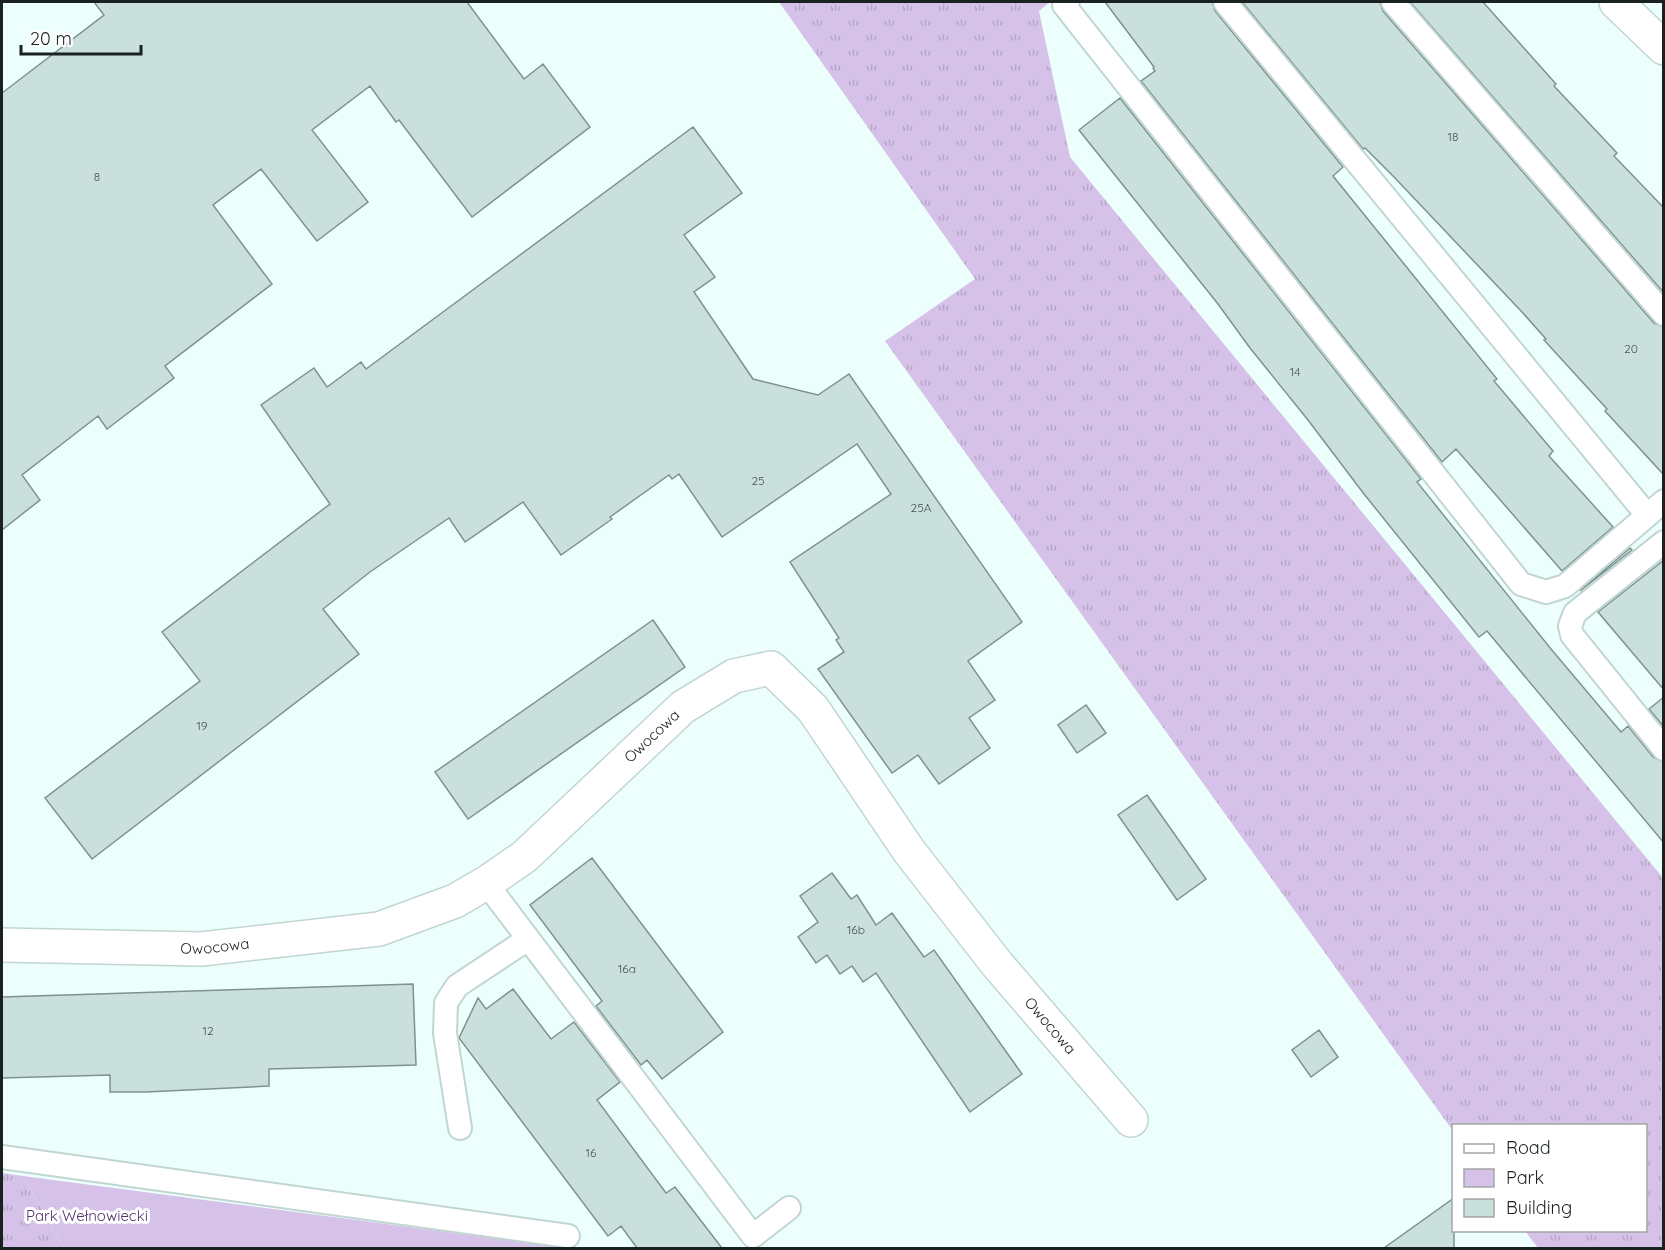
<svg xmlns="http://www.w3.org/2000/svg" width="1665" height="1250" viewBox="0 0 1665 1250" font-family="Quicksand,sans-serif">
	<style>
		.grass { fill: url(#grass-tufts) }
		.park { fill: #d6c2e8 }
		.building { fill: #cae0dd; stroke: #7e928f; stroke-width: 1.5 }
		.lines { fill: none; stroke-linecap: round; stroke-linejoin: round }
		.lane-casing { stroke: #c1d6d3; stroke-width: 26 }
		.street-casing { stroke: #c1d6d3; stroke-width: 36 }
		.lane { stroke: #fff; stroke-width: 22 }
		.street { stroke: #fff; stroke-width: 33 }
		.labels { text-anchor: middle; stroke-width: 6; stroke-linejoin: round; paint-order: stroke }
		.number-label { font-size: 12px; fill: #465250 }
		.street-label { font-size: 15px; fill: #1a2221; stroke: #fff }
		.park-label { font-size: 15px; fill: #54326d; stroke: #fff }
	</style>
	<defs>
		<pattern id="grass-tufts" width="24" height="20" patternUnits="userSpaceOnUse" patternTransform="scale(1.5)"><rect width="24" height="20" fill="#d6c2e8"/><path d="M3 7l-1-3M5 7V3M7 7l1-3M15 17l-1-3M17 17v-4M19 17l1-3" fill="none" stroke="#b7a6c7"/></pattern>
	</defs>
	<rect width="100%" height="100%" fill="#edfffc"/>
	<path class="grass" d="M779,2H1050L1039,11L1070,157L1663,878V1248H1538L1525,1231L1646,1230V1126H1454L1453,1131L885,341L975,279Z
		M2,1173L23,1176L64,1248H2Z"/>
	<path class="park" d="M23,1176L568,1248H64Z"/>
	<path class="building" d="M94,2H467L524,79L543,64L590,127L472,217L399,120L396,122L370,86L312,130L368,202L317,241L261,169L213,205L272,284L165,366L174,378L107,429L98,416L22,475L40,500L2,530V93L104,15Z
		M1105,2H1212L1215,11L1343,167L1333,176L1497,379L1494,381L1553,451L1549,456L1613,527L1562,571L1456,449L1442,462L1141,81L1155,71L1153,68L1154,67Z
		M1242,2H1380L1383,11L1654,323L1664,327V475L1605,411L1607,409L1544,340L1546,339L1522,312L1394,177L1365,148L1363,149Z
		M1410,2H1483L1556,84L1554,86L1617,153L1614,156L1664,208V293Z
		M1120,98L1421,479L1417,482L1551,649L1621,732L1628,726L1653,757L1664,762V843L1487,631L1479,637L1364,494L1308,420L1250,348L1218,304L1079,130Z
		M693,127L742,193L684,235L715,277L694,292L753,379L818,395L849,374L1022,622L968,661L995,700L969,718L990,748L939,784L918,755L892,773L818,669L844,652L836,640L839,638L790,562L891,494L857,444L722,537L679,474L672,479L669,475L610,517L612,519L561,555L523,502L465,542L449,518L370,572L323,609L359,654L92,859L45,798L200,681L162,632L330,504L261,405L314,368L327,387L361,362L366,369Z
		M1630,548L1632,550L1580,591Z
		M1664,560V690L1598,612Z
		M653,620L685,667L468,819L435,772Z
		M1664,697V727L1649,709Z
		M1086,705L1106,733L1077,753L1058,725Z
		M1147,795L1206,879L1177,900L1118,815Z
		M592,858L723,1032L662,1079L647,1060L641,1065L596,1006L602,1001L530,905Z
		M832,873L851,899L857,895L876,925L892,913L924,957L934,950L1022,1074L970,1112L876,973L863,982L852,966L840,974L827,955L816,963L798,937L818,922L800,896Z
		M413,984L416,1065L269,1069V1086L146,1092H110V1075L2,1078V997Z
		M513,989L551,1039L574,1022L620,1082L597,1100L666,1193L675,1187L722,1248H637L621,1226L608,1236L459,1038L478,998L486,1009Z
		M1319,1030L1338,1057L1311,1077L1292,1050Z
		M1454,1198V1248H1384Z"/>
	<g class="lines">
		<defs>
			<path id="lane" d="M1068,2L1064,5L1521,584L1546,592L1565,586L1664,501
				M1225,2L1647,515
				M1393,2L1664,314
				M1664,542L1575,613L1570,626L1572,635L1664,749
				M486,883L753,1236L789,1208
				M460,1128L445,1033L446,1003L457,986L528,939
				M2,1157L568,1236"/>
			<g id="street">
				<path d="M1616,2L1664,48"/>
				<path id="s1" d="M2,945L201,949L379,929L455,901L486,883L524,857L683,707L734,676L771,668L813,709L909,851L997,964L1131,1120"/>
			</g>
		</defs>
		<use href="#lane" class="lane-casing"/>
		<use href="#street" class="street-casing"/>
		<use href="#lane" class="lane"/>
		<use href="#street" class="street"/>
	</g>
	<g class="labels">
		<g class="number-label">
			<text x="1453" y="141">18</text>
			<text x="97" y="181">8</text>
			<text x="1631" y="353">20</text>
			<text x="1295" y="376">14</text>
			<text x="758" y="485">25</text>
			<text x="921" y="512">25A</text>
			<text x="202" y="730">19</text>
			<text x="856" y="934">16b</text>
			<text x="627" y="973">16a</text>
			<text x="208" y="1035">12</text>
			<text x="591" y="1157">16</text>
		</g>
		<g class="street-label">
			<text dy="5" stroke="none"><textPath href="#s1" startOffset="717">Owocowa</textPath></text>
			<text dy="5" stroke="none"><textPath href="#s1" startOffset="213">Owocowa</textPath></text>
			<text dy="5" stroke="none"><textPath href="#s1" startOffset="1312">Owocowa</textPath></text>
		</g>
		<g class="park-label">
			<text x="87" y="1221">Park Wełnowiecki</text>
		</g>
	</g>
	<rect width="1665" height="1250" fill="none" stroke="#1a2221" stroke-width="6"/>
	<rect x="1452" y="1124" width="195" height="108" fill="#ffffff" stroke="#a3a7a6" stroke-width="1.5"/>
	<rect x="1464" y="1144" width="30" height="9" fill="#ffffff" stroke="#a3a7a6" stroke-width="1.5"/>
	<text x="1506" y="1154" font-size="18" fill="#1a2221">Road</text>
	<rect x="1464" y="1169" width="30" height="18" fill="#d6c2e8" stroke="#a3a7a6" stroke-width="1.5"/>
	<text x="1506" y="1184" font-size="18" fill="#1a2221">Park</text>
	<rect x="1464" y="1199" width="30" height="18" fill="#cae0dd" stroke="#a3a7a6" stroke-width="1.5"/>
	<text x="1506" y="1214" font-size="18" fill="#1a2221">Building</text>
	<path d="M21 45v9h120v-9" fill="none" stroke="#1a2221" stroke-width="3"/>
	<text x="30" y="45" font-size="18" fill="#1a2221" stroke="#ffffff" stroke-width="4.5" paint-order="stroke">20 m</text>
</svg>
